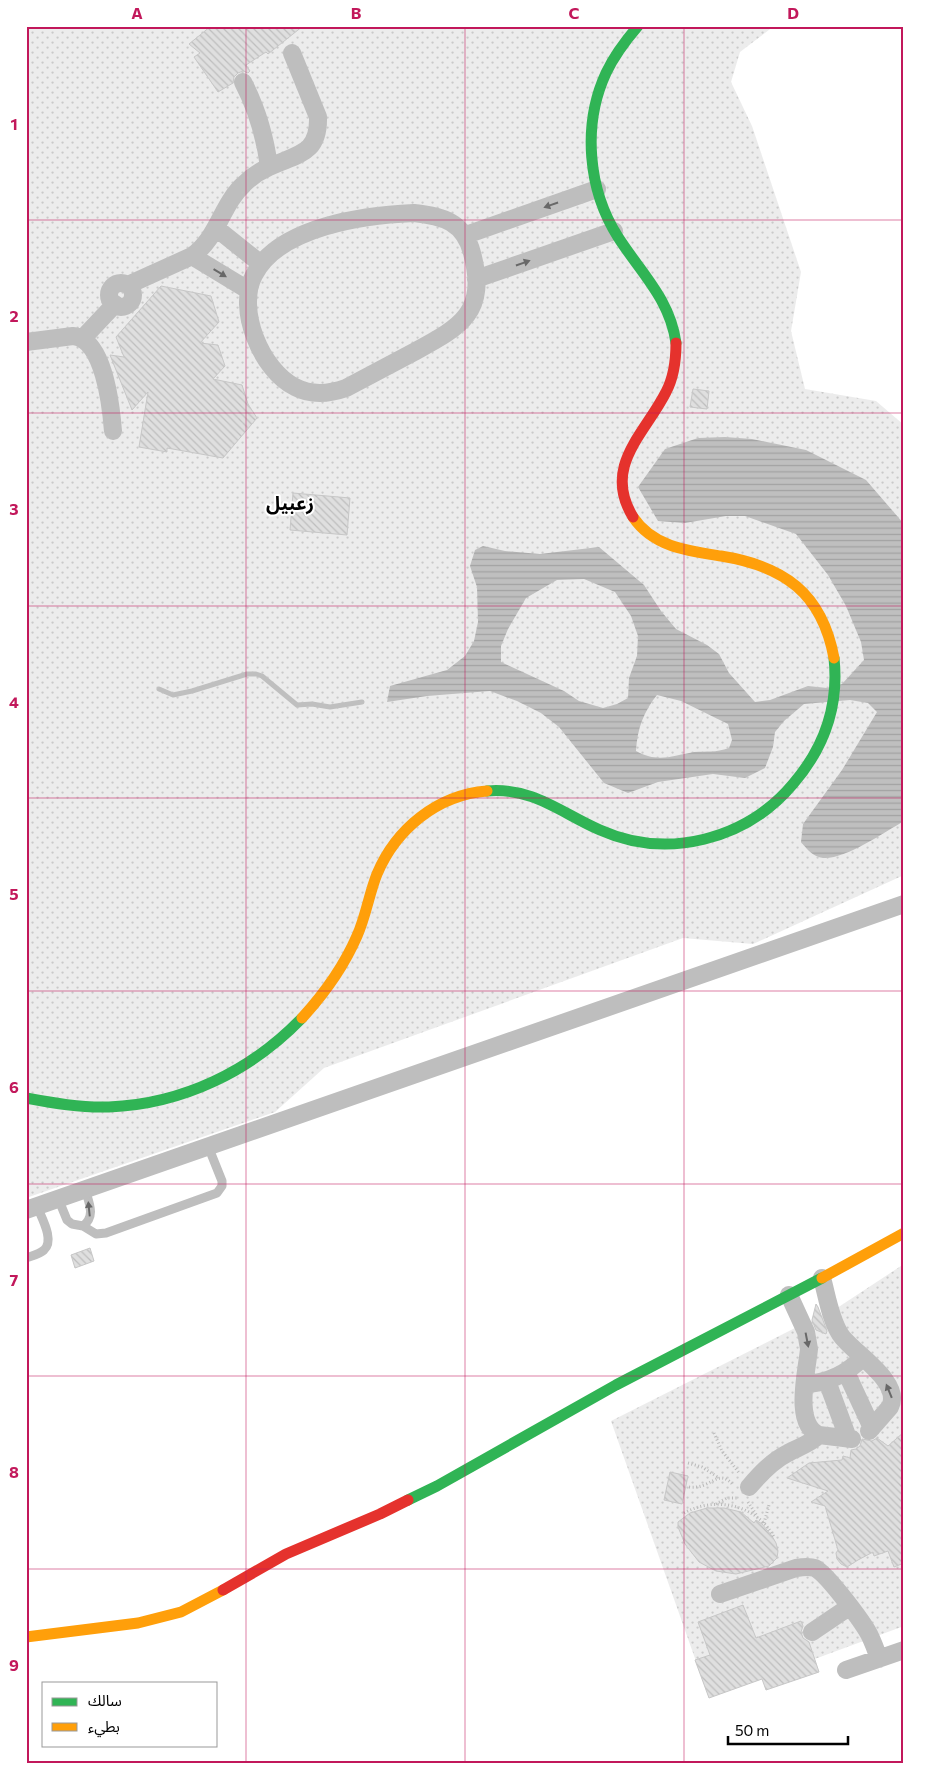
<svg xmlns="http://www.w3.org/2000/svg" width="930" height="1789" viewBox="0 0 930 1789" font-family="Commissioner,'Noto Sans Arabic',sans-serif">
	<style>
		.grass { fill: url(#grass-dots) }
		.water { fill: url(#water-rules); fill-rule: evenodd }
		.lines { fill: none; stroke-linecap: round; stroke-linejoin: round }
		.stream { stroke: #bfbfbf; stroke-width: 5 }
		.building { fill: url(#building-back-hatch); stroke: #c7c7c7 }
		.path { stroke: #b9b9b9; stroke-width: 3; stroke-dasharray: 1 2.5; stroke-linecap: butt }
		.lane { stroke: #bebebe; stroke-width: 9 }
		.street { stroke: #bebebe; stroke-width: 18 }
		.fast { stroke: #30b455; stroke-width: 11 }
		.slow { stroke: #ff9f0a; stroke-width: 11 }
		.jam { stroke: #e5322d; stroke-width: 11 }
		.oneway { fill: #686868 }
		.grid { fill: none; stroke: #c2185b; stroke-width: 1; stroke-opacity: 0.55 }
		.labels { text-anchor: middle; stroke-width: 4; stroke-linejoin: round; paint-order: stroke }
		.district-label { font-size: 19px; font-weight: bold; fill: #000; stroke: #fff }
		.neatline { fill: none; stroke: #c2185b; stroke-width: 2 }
		.grid-label { font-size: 16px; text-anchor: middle; font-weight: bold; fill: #c2185b }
	</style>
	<defs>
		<pattern id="grass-dots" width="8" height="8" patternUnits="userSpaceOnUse" patternTransform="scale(1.25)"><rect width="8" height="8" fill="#ececec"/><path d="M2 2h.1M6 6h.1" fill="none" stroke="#c9c9c9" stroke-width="1.8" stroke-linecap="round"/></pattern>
		<pattern id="water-rules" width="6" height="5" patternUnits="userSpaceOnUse" patternTransform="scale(1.25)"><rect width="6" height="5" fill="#bfbfbf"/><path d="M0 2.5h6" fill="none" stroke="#a2a2a2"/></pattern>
		<pattern id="building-back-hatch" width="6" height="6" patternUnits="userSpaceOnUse" patternTransform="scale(1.25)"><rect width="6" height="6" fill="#dfdfdf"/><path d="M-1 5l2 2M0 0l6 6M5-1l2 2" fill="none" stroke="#bebebe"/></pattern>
	</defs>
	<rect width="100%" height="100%" fill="#fff"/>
	<path class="grass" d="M26,26H774L740,52L731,82L752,126L801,272L791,331L805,389L876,401L904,425V875L753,944L683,938L324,1068L275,1112L26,1198Z
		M904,1264V1626L709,1698L611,1421L795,1328L831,1312Z"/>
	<path class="water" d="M725,437L752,439L806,450L866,480L904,524V821C885,832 844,860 823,858C813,857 807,849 801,842L803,824L842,770L877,712L868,703L850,700L804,704L784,721L775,732L773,747L765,768L745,778L713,774L658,782L628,793L604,783L559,727L541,713L517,701L490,691L427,696L387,702L390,686L447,670L465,656L474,641L478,622L477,587L470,566L475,550L483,546L505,551L540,554L599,547L644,585L661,611L676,629L707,645L719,654L729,673L755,702L770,700L808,686L827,688L842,684L864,660L861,642L846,606L828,575L796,534L745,516H726L685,523L658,521L638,487L665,449L698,438ZM584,579L615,592L631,616L638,636L637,656L629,678L628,698L617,704L603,708L579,701L564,691L501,662V646L508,629L526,598L557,580ZM657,695L681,701L728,724L732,740L729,748C715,753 707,751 694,752C671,756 658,763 636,751C637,729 644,711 657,695Z"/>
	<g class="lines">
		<path class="stream" d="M159,689L173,695L192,691L247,674H256L262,676L297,705L312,704L330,707L362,702"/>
	</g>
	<path class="building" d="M211,26H303L268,54L266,52L246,65L250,71L248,73L243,71L238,73L234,77L233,83L218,92L194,57L200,53L189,44Z
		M161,286L211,296L219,322L200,343L218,345L225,366L213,379L242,385L248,404L257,418L223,458L167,448V452L139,447L148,392L132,410L110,355L124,357L116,337Z
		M693,389L709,391L707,409L690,407Z
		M293,493L350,498L347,535L290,530Z
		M90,1248L94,1261L75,1268L71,1255Z
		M816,1304L818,1307L827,1331L826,1334L816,1330L812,1320Z
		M904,1432V1563L894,1567L888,1551L874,1556L873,1552L858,1560L847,1567L841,1564L837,1559L836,1553L838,1550L825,1506L811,1502L828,1491L787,1478L809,1463L842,1460L843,1456L850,1458L851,1450L856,1449L860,1446L862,1439L872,1441L877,1438L888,1446Z
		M670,1472L688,1476L682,1504L664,1500Z
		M707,1508H724L741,1512L754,1523L756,1520L762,1524L772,1536L776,1543L778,1551L777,1558L769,1566L736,1574L716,1571L699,1562L685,1544L678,1527V1522L690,1513Z
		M743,1605L756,1638L801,1621L803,1626L801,1632L803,1638L809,1642L819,1672L766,1690L762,1679L709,1698L695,1660L710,1655L698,1622Z"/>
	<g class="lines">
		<path class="path" d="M714,1433L722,1451L740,1474
			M688,1463L702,1467L719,1478
			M689,1487C711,1490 718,1467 733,1485
			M748,1502L757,1516
			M716,1504L727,1498H738
			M684,1513C715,1496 756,1504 774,1537
			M764,1523L769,1505"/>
		<path class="lane" d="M58,1198L67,1220L72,1224L83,1226L96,1234L106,1233L217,1193L222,1186V1181L208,1146
			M83,1226C96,1216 89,1203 85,1189
			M26,1258C32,1256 40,1254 44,1250C55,1240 41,1217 37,1206"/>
		<path class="street" d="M243,82C257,109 265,136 269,167
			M414,213C443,216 464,222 472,253C488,313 460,327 414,352C391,364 369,376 346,388C329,394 312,396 295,387C261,370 236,309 254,275C279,226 366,215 414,213Z
			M216,228L261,264
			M466,235L597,189
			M192,256L248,290
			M476,279L614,231
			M109 295a12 12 0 1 1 24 0a12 12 0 1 1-24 0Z
			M128,285L192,256C218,238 221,205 244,184C251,177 260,171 269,167C297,154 319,155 318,117L292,53
			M83,338L115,304
			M26,342L73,336C104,339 111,406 113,431
			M26,1210L904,904
			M822,1278C827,1296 830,1318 840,1334C851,1352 903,1381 890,1407L869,1431
			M789,1295L806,1332L809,1349C807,1371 793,1424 819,1435L852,1439
			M846,1372L872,1428
			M827,1381L848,1438
			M805,1384C828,1383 847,1374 863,1357
			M749,1487C760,1474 772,1461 788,1453C799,1447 810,1444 819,1435
			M720,1594L796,1568C802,1567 809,1566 815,1568C827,1574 862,1621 869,1634C873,1642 876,1650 879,1659
			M812,1632L849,1607
			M846,1670L904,1650"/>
		<path class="fast" d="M638,26C626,40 614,56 606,73C582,125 588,190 618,237C641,273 670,299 676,343
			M487,791C533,787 561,813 600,830C667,860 746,840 793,784C824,748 839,705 834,658
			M26,1098C53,1103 81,1108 109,1107C183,1104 251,1071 302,1018
			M408,1500L437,1486L616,1385L822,1278"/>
		<path class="slow" d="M633,517C653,547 688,551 721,556C784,566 822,593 834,658
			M302,1018C324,994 344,966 357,936C366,916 369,894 377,874C396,829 437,795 487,791
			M822,1278L904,1233
			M26,1637L138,1623L181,1612L223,1590"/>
		<path class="jam" d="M633,517C602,466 645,434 666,392C674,377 676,359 676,343
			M223,1590L286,1554L380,1514L408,1500"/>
	</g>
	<defs><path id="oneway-solid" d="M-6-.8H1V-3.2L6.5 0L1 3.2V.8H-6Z" transform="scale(1.25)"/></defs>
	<g class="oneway">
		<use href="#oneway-solid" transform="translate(551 205) rotate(161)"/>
		<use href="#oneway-solid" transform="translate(523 263) rotate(-19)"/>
		<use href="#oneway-solid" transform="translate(220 273) rotate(31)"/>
		<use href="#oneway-solid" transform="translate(89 1209) rotate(-96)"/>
		<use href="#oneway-solid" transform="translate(807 1340) rotate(79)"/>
		<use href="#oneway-solid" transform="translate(889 1391) rotate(-112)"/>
	</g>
	<path class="grid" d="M246,26V1763M465,26V1763M684,26V1763M26,220H904M26,413H904M26,606H904M26,798H904M26,991H904M26,1184H904M26,1376H904M26,1569H904"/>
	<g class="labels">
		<g class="district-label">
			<text x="290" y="510">زعبيل</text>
		</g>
	</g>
	<rect width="930" height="1789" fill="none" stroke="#ffffff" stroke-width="55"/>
	<rect x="42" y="1682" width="175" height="65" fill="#ffffff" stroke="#999999"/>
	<rect x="52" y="1698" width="25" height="8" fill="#30b455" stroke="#999999"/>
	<text x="88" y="1706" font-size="15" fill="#000000">سالك</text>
	<rect x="52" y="1723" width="25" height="8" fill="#ff9f0a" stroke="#999999"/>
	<text x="88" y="1732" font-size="15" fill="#000000">بطيء</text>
	<path d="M728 1736v8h120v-8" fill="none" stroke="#000000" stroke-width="2.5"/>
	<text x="735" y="1736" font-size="15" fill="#000000" stroke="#ffffff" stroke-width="4" paint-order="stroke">50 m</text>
	<rect x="28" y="28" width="874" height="1734" class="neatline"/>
	<g class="grid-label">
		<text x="137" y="19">A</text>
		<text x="356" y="19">B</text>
		<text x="574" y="19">C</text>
		<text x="793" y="19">D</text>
		<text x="14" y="130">1</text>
		<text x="14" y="322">2</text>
		<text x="14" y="515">3</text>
		<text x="14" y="708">4</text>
		<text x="14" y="900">5</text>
		<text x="14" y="1093">6</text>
		<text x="14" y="1286">7</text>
		<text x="14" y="1478">8</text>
		<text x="14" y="1671">9</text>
	</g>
</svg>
